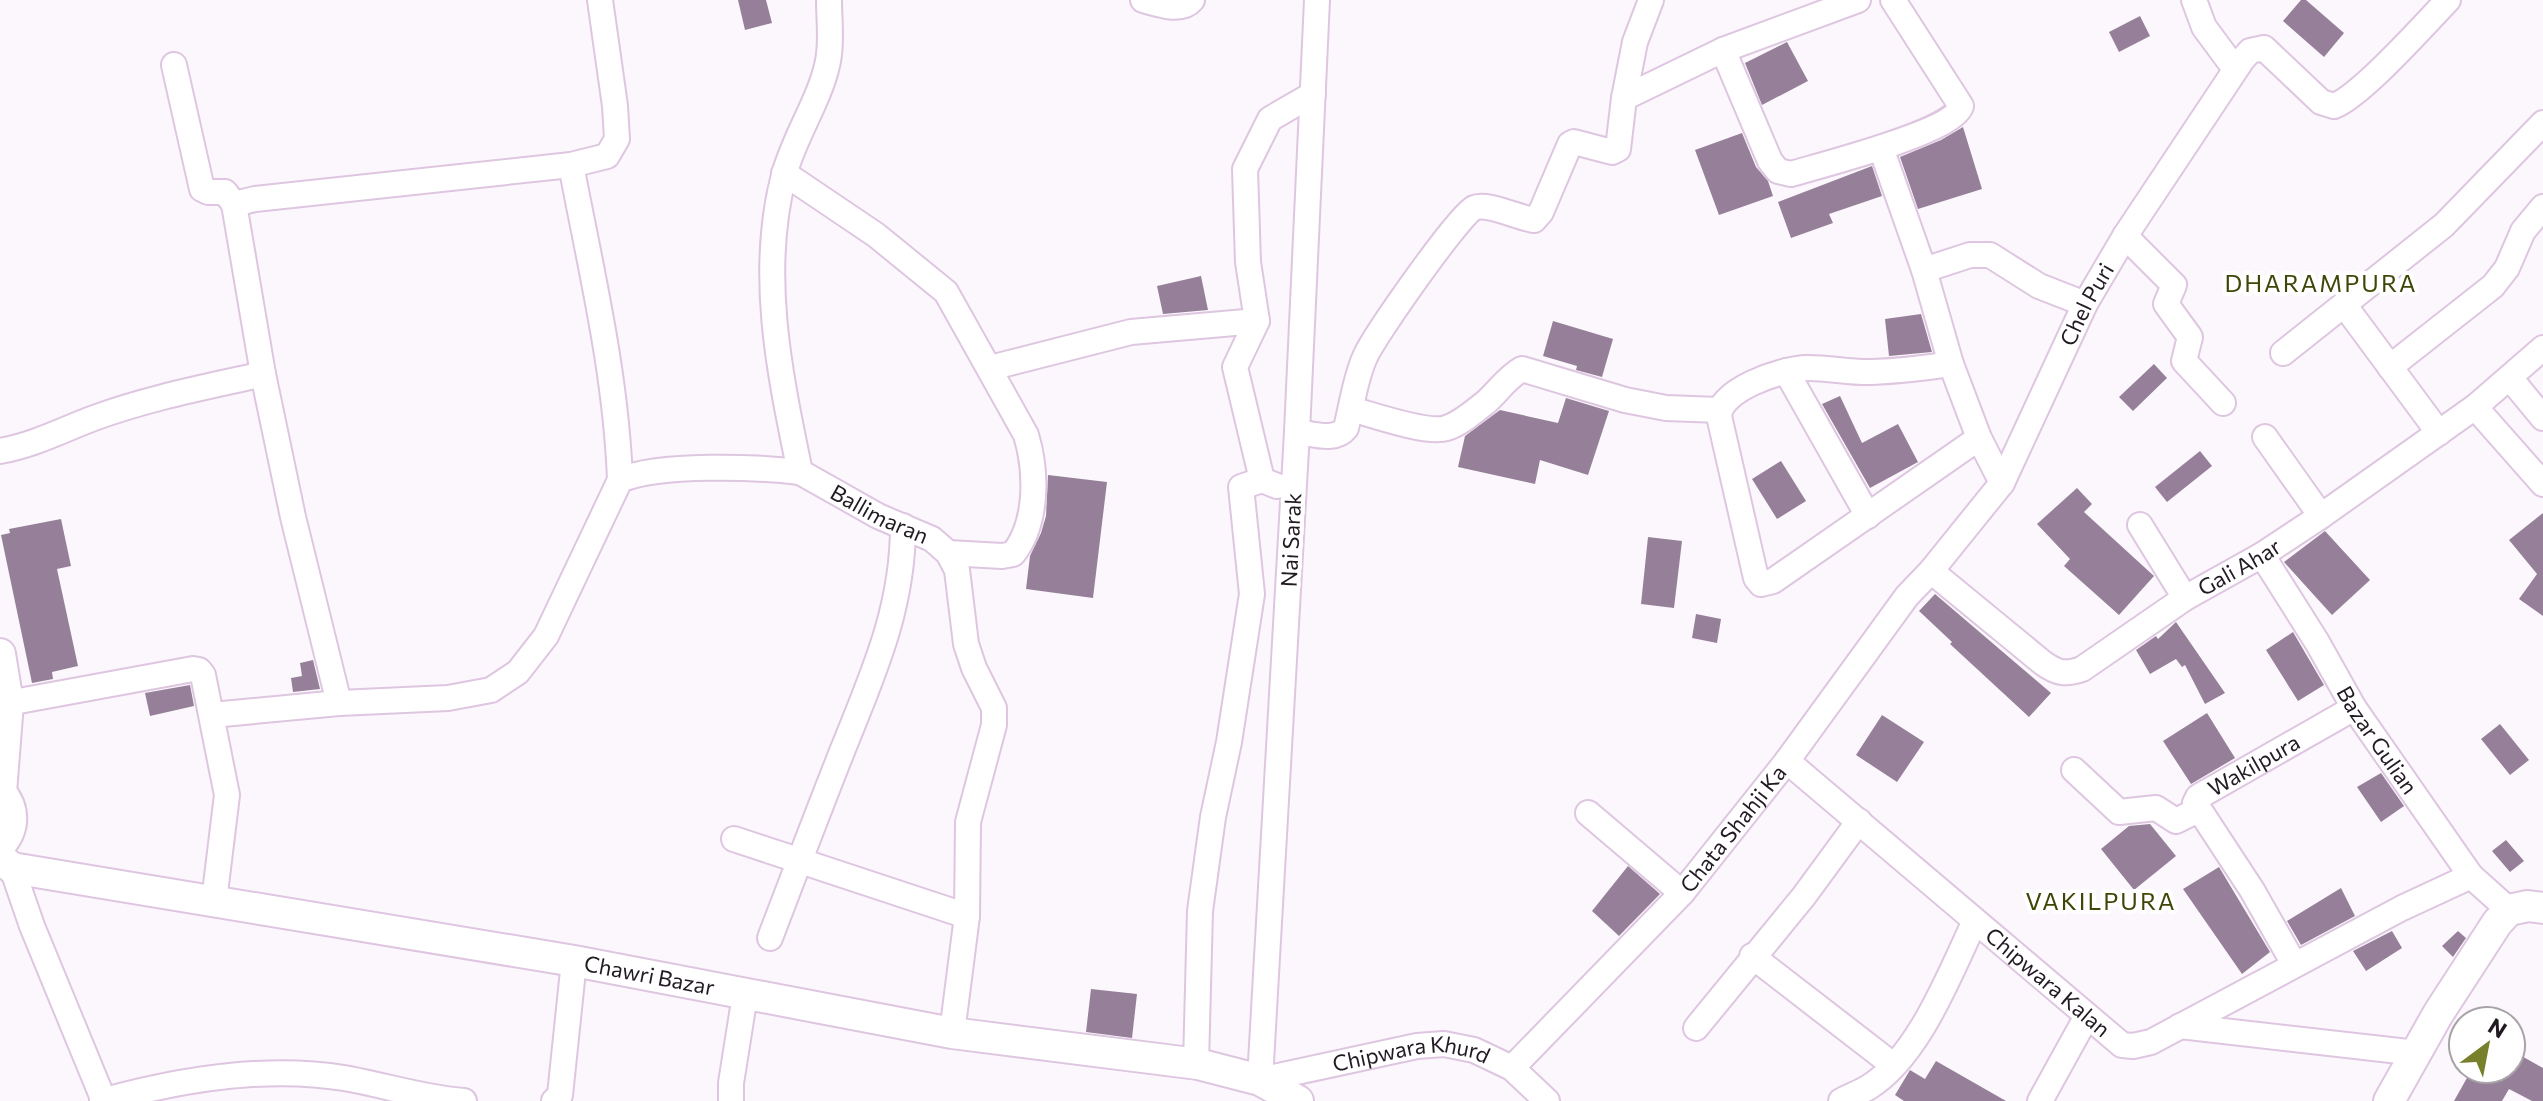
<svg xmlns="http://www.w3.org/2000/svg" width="2543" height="1101" viewBox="0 0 2543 1101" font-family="Commissioner,sans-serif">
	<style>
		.building { fill: #968099 }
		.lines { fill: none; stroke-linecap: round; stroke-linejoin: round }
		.minor-casing { stroke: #dec6e1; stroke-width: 28 }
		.tertiary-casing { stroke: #dec6e1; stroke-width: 34 }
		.minor { stroke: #fff; stroke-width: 24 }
		.tertiary { stroke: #fff; stroke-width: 30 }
		.labels { text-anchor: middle; stroke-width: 8; stroke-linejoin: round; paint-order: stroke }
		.street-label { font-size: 22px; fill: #221a23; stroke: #fff }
		.neighbourhood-label { font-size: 24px; letter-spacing: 2px; fill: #414608; stroke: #fff }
	</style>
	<rect width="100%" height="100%" fill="#fcf7fd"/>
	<path class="building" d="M738,0H766L772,23L745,30Z
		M2301,0H2306L2344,33L2324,57L2283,21Z
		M2140,16L2150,36L2119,52L2109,32Z
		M1787,42L1808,81L1762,105L1745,63Z
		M1963,127L1982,189L1918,209L1900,157L1941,140Z
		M1742,133L1756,167L1768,181L1773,196L1719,215L1695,150Z
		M1872,166L1882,196L1829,214L1833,223L1791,238L1778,202Z
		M1201,276L1208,310L1163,314L1157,286Z
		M1921,314L1932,352L1889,356L1885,319Z
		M1553,321L1613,339L1602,377L1576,370L1577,366L1543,356Z
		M2154,364L2167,378L2133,411L2119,397Z
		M1840,396L1862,443L1898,424L1918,462L1870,488L1822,404Z
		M1566,398L1609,411L1588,475L1540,460L1535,484L1458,467L1465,436L1500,410L1558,423Z
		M2200,451L2212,466L2167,502L2155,487Z
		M1781,461L1806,501L1777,519L1752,479Z
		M1048,475L1107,482L1093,598L1026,589L1030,556L1041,533L1046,516Z
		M2077,488L2092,504L2084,512L2154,576L2119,615L2064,566L2070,559L2037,524Z
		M2543,513V616L2519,599L2537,574L2509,540Z
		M61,519L71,566L57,569L78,666L52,672L53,679L32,683L1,535L10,533L9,529Z
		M2325,531L2370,580L2332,615L2284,562Z
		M1648,537L1682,541L1674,608L1641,604Z
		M1935,594L2051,693L2029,717L1950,644L1952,642L1919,611Z
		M1696,614L1721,619L1717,643L1692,638Z
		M2176,622L2225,693L2205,704L2185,665L2182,667L2176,659L2150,674L2136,650L2156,636L2158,639Z
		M2293,632L2324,685L2298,701L2266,650Z
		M313,660L320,689L293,692L291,678L302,676L300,663Z
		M190,685L194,706L150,716L145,693Z
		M2207,713L2235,758L2191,784L2163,741Z
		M1882,715L1924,742L1897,782L1856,755Z
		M2500,724L2529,760L2510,775L2481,739Z
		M2381,773L2404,806L2381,822L2357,787Z
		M2150,824L2176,856L2134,890L2101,849L2129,826Z
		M2506,840L2524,861L2510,872L2492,851Z
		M1628,866L1660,894L1619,936L1592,911Z
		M2219,867L2270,952L2242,974L2183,889Z
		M2341,888L2355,916L2301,945L2287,921Z
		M2392,931L2402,948L2366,971L2353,951Z
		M2458,931L2466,938L2453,957L2442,946Z
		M1091,989L1137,994L1132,1038L1086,1032Z
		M2511,1050L2543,1068V1101H2532L2509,1089L2502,1101H2454L2472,1069H2511Z
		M1936,1061L2006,1101H1904L1895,1095L1910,1070L1925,1079Z"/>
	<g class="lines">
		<defs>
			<g id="minor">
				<path id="s1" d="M829,0C829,20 832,41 828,61C821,98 794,137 784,175C758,274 780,375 800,472L878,516L932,539L948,553L957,570L966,644L974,668L994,708V725L968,822L967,916L952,1033"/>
				<path d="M1143,0C1158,4 1181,13 1192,0"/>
				<path id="s2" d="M1317,0L1297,432L1260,1080L1417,1046L1444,1044L1474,1050L1512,1068L1547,1101"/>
				<path d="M2194,0L2204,27L2235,69"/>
				<path d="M1723,50L1770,161L1778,171L1791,174C1821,165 1953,132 1961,106L1893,0"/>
				<path d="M174,65L202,189L208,192H225L234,204"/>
				<path d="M1624,98L1635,42L1651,0"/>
				<path d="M1881,148L1924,270L1951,364L1979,438L2002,483"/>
				<path d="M571,165C591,270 616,373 620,480"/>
				<path d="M784,173L876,235L946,292L1026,435C1037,471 1038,523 1013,554L1002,556L948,553"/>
				<path d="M2125,236L2174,285L2166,304L2190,337L2184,361L2223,403"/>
				<path d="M1924,270L1970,255H1990L2039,286L2085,304"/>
				<path d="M2345,306L2439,433"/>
				<path d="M2283,353L2444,225L2543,123"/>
				<path d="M1951,364C1925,368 1899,371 1872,372C1849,373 1827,367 1804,368C1780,370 1721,389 1719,416L1756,578L1761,584L1773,581L1979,438"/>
				<path d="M2390,367L2493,286L2507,268L2523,231L2543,207"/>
				<path d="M990,368L1131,332L1257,321"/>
				<path d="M1786,371L1868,516"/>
				<path d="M2510,378L2543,418"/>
				<path d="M2475,407L2543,484"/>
				<path d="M1351,409C1373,415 1422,432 1442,429C1457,427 1473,412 1485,403C1498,392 1506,378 1522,369L1625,400L1666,408L1719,410"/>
				<path d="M1297,432C1314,434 1335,442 1346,428C1352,405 1355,379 1365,357C1374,336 1459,215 1474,208C1487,202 1519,218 1534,220L1541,212L1570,144L1574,142L1612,152L1618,149L1624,98L1723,50L1858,0"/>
				<path d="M2265,437L2321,516"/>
				<path d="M0,451C34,445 62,430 94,418C148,398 206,387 263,374"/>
				<path d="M1277,486L1262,480L1235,367L1257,321L1248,262L1245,169L1270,119L1313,94"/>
				<path d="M2140,525L2185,598"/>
				<path id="s3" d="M2262,555L2317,642L2354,708L2471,876L2509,910"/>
				<path id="s4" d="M1931,571L2043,663C2057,673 2065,675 2082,669L2185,598L2262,555L2321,516L2475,407L2543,348"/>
				<path d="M8,703L193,669L199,670L203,675L227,795L214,901"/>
				<path d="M339,703L293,517L263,374L234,204L255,199L571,165L607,156L617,139L615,106L600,0"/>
				<path d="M212,715L339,703L448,698L491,690L518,672L546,636L620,480C660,463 757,467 800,472"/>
				<path id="s5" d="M1787,761L2122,1045L2133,1046L2151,1042L2402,908L2471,876"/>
				<path d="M2074,770L2119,812L2156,808L2176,821L2198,810"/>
				<path d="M1588,813L1682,893"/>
				<path d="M734,839L967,916"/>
				<path d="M12,868L32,926L104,1101"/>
				<path d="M770,938C794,875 818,812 843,749C873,674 903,609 903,526"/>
				<path d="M1752,956L1893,1065"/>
				<path id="s6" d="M2294,964L2252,890L2195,803L2198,797L2354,708"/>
				<path d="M2180,1026L2417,1053"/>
				<path d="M1696,1028L1804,896L1859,821"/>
				<path d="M1196,1064L1200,911L1213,817L1229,742L1252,594L1241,487L1262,480"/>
				<path id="s7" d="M1512,1068L1682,893L1787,761L1907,596L1931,571L2002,483L2085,304L2125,236L2242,60L2250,51L2264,48L2321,102L2334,106C2361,96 2425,24 2448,0"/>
				<path d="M102,1101C178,1080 266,1065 344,1078C384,1085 423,1098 464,1101"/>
				<path d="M554,1101L560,1095L574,961"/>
				<path d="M731,1101V1083L745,995"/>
				<path d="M1841,1101C1850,1096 1861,1092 1869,1087C1919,1056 1950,973 1975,921"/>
				<path d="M2040,1101L2087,1016"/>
			</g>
			<g id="tertiary">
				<path d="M0,654L8,703L1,792"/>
				<path d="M0,791C15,809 15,828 0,845"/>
				<path id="s8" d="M0,858L12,868L574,961L952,1033L1198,1064L1260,1080L1298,1101"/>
				<path d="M2389,1101L2438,1014L2497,923L2509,910L2528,906L2543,908"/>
			</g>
		</defs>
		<use href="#minor" class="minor-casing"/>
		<use href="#tertiary" class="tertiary-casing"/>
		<use href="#minor" class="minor"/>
		<use href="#tertiary" class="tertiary"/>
	</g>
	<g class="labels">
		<g class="street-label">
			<text dy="8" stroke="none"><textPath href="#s7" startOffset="962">Chel Puri</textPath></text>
			<text dy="8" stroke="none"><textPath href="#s1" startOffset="574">Ballimaran</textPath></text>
			<text transform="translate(1291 540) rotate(-87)" y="8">Nai Sarak</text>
			<text dy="8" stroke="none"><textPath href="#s4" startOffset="374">Gali Ahar</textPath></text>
			<text dy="8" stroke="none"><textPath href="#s3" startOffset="218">Bazar Gulian</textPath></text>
			<text dy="8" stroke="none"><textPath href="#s6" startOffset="260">Wakilpura</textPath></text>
			<text dy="8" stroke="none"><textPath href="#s7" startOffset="326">Chata Shahji Ka</textPath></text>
			<text dy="8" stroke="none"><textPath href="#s8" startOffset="662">Chawri Bazar</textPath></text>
			<text dy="8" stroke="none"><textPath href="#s5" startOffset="342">Chipwara Kalan</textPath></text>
			<text dy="8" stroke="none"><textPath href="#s2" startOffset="1236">Chipwara Khurd</textPath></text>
		</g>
		<g class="neighbourhood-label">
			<text x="2321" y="292">DHARAMPURA</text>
			<text x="2101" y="910">VAKILPURA</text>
		</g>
	</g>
	<g transform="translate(2487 1045) rotate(32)"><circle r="38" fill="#ffffff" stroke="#a7a3a7" stroke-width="2"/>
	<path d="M0-6L14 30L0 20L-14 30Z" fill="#78802b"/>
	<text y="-12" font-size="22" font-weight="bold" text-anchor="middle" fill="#221a23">N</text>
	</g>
</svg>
